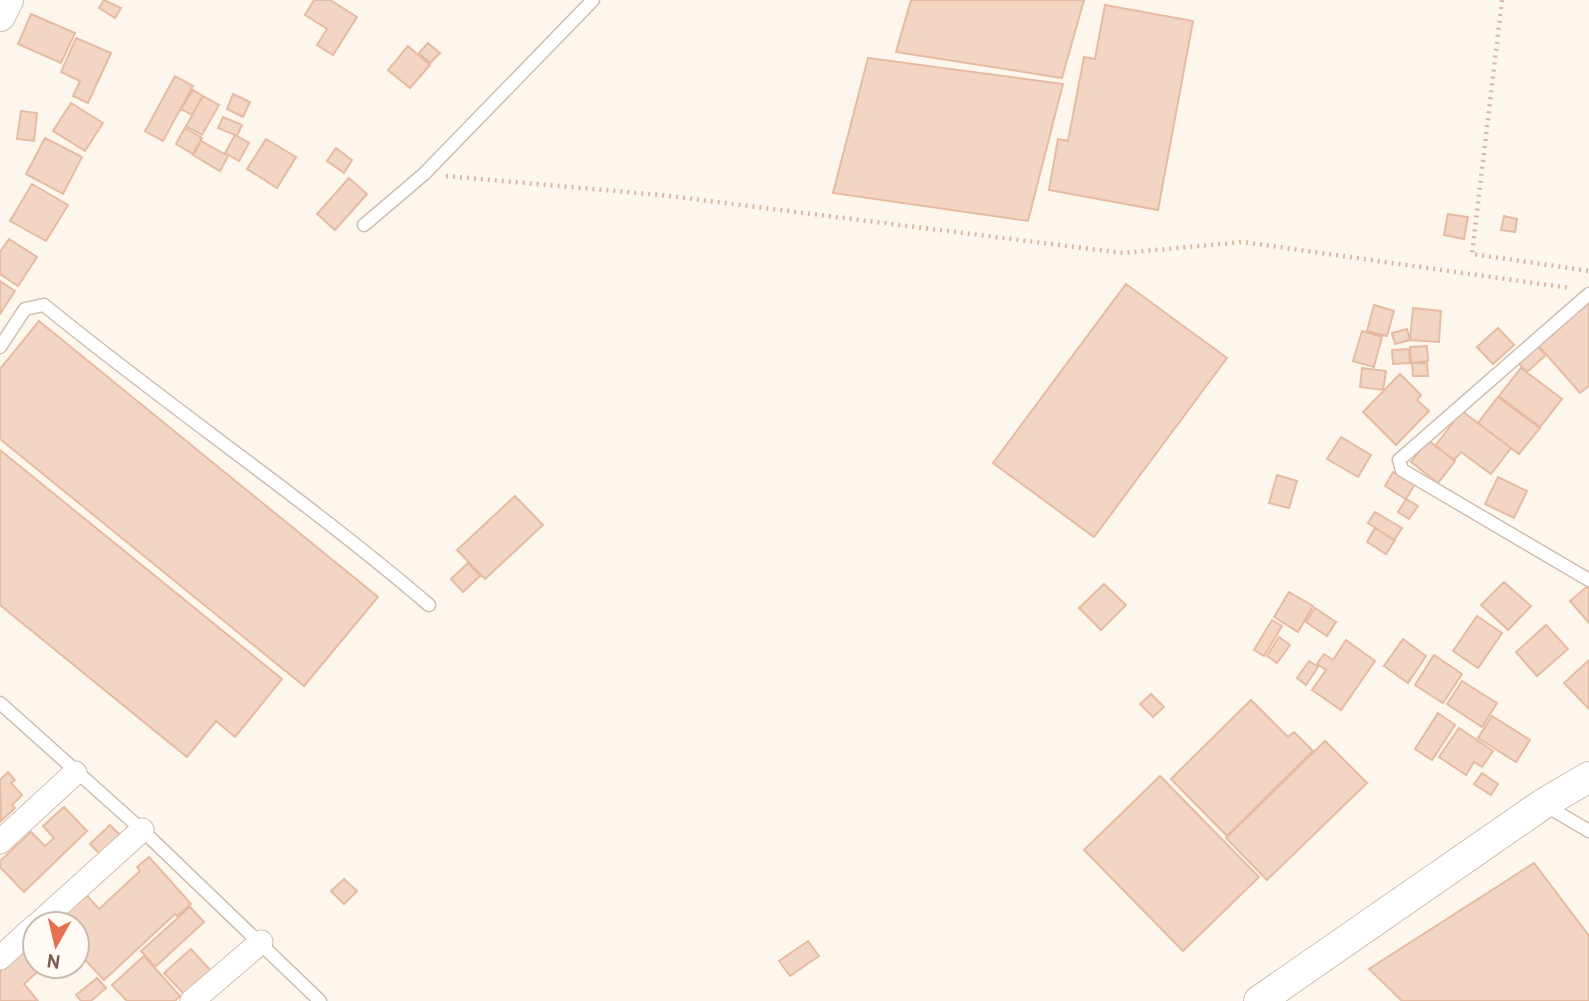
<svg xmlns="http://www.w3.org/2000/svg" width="1589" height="1001" viewBox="0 0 1589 1001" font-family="Overpass,sans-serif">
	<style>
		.building { fill: #f3d5c3; stroke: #e6bba3; stroke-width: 2 }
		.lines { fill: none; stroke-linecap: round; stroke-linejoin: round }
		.service-casing { stroke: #d1beb0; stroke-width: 15 }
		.minor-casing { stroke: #d1beb0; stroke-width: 25 }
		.tertiary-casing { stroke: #d1beb0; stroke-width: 32 }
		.path { stroke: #d9b8a5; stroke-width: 4.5; stroke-dasharray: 2 5; stroke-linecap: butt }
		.service { stroke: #fff; stroke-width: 12 }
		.minor { stroke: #fff; stroke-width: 23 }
		.tertiary { stroke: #fff; stroke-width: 30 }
	</style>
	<rect width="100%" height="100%" fill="#fdf6ec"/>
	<path class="building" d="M104,0L121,8L115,18L99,8Z
		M314,0H330L357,17L333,55L317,45L327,29L305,15Z
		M911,0H1084L1062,78L896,52Z
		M1105,5L1193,21L1158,210L1049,190L1058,139L1068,141L1084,57L1095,59Z
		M31,14L75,33L61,63L18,44Z
		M76,38L111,53L88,103L73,96L80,81L61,72Z
		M428,43L440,53L430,63L419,53Z
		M408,46L430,65L410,88L388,70Z
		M868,58L1063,84L1028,221L833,193Z
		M175,76L193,86L163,141L145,131Z
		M193,90L203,96L192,115L181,109Z
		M233,94L250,102L243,117L227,109Z
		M203,96L219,105L202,135L186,126Z
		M71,103L103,123L85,151L53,131Z
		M21,111L37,113L34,141L17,139Z
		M223,117L242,125L237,136L218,128Z
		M185,128L202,138L193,154L176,144Z
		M235,135L249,143L239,161L225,153Z
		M45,138L82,157L63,194L26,174Z
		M266,139L296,157L277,188L247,169Z
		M201,141L228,156L220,171L193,155Z
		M336,148L352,160L344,173L327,161Z
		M349,178L367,194L335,230L317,214Z
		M32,184L68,205L46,241L10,221Z
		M1448,214L1468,217L1464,239L1444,235Z
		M1504,216L1517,219L1515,232L1501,230Z
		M9,239L37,257L18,286L0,274V252Z
		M0,281L15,291L0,314Z
		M1126,284L1227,358L1094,537L993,463Z
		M1589,300V386L1580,393L1538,345Z
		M1374,305L1394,311L1387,336L1367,331Z
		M1413,308L1441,311L1439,342L1410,340Z
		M39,321L378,597L304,686L0,439V369Z
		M1498,328L1514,345L1493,364L1477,347Z
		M1407,329L1410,340L1395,344L1392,333Z
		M1362,331L1382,337L1374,367L1353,361Z
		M1427,346L1428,361L1411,363L1410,347Z
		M1537,346L1546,355L1527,372L1518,363Z
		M1409,349L1410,363L1393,364L1392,350Z
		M1412,363H1427L1428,376H1413Z
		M1362,368L1386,371L1383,390L1360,387Z
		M1521,368L1562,399L1540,427L1499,396Z
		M1400,374L1421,395L1417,400L1429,411L1396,445L1363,412Z
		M1498,397L1540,428L1519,454L1478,423Z
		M1462,411L1511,448L1491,474L1461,452L1454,460L1435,446Z
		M1341,437L1371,455L1358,477L1327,459Z
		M1428,440L1455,461L1438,483L1411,462Z
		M0,450L282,679L235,737L216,721L187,757L0,605Z
		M1393,472L1415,484L1406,499L1385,486Z
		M1277,475L1297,481L1289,508L1269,503Z
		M1498,477L1527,491L1514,518L1485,504Z
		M515,496L543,525L485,579L457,550Z
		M1406,499L1418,506L1409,519L1398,512Z
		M1375,512L1402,528L1394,540L1368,523Z
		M1375,528L1395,540L1386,554L1367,542Z
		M468,563L480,576L463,592L451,579Z
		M1504,582L1531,606L1508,630L1481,605Z
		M1104,584L1126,605L1101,630L1079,608Z
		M1589,585V623L1570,601Z
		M1289,592L1313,606L1298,632L1274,617Z
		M1315,608L1336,622L1327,636L1306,622Z
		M1477,616L1502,633L1478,668L1453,651Z
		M1272,620L1282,626L1264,656L1254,650Z
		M1546,625L1568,649L1537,676L1516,652Z
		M1279,637L1290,645L1277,663L1267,656Z
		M1403,639L1426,656L1408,683L1384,666Z
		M1346,640L1375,661L1341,710L1312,690L1326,670L1317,664L1324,654L1333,660Z
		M1434,655L1462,674L1443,703L1415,685Z
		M1589,660V709L1564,683Z
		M1309,661L1318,667L1306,685L1297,678Z
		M1462,681L1497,703L1482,727L1447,704Z
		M1151,694L1164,707L1153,717L1140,704Z
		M1251,700L1288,737L1294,732L1313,751L1227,836L1171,779Z
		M1438,713L1455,725L1432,760L1415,749Z
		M1492,716L1530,740L1516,762L1478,738Z
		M1459,728L1493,751L1482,767L1474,762L1466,775L1439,757Z
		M1325,741L1367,783L1267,880L1226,838Z
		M8,772L15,780L11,783L22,795L12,805L15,808L1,821L0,780Z
		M1482,773L1498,784L1491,795L1474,784Z
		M1160,776L1259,877L1183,951L1084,850Z
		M64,807L87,831L24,892L0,867V861L31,832L45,846L54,838L43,826Z
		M110,825L121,836L101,855L90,844Z
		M149,857L191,904L177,916L175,914L104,980L77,951V924H54L83,891L99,909L140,871L137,867Z
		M1534,863L1589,936V1001H1402L1369,969Z
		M344,879L357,891L344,904L331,891Z
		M190,907L204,922L155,967L141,951Z
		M808,941L819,956L790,976L779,961Z
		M27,946L35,955V966H44L24,984L38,1001H0V968Z
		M191,949L212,972L186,996L164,973Z
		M144,956L180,996L175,1001H127L112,985Z
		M97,978L106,988L91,1001H81L76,995Z"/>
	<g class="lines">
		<defs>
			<path id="service" d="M364,225L424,174L593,0
				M1589,294L1399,460L1402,470L1589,580
				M0,347L25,309L44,305C170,408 305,499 429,605
				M0,703L142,830L320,1001
				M1543,804L1589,831"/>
			<path id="minor" d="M0,842L75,773
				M38,924L142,830
				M0,958L35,926
				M192,1001L261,942"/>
			<path id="tertiary" d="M0,16L8,0
				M1259,1001L1543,804L1589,777"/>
		</defs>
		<use href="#service" class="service-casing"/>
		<use href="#minor" class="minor-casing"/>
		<use href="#tertiary" class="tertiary-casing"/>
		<path class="path" d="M1502,0L1472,254L1589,271
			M446,176L661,195L1123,253L1243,242L1570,288"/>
		<use href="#service" class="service"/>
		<use href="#minor" class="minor"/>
		<use href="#tertiary" class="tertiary"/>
	</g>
	<g transform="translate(56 945) rotate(188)"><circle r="33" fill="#fffaf3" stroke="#cabbb1" stroke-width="2"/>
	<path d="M0-5L12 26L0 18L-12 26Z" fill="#e76f51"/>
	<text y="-10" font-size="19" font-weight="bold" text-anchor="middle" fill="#7a5c4d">N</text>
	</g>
</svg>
